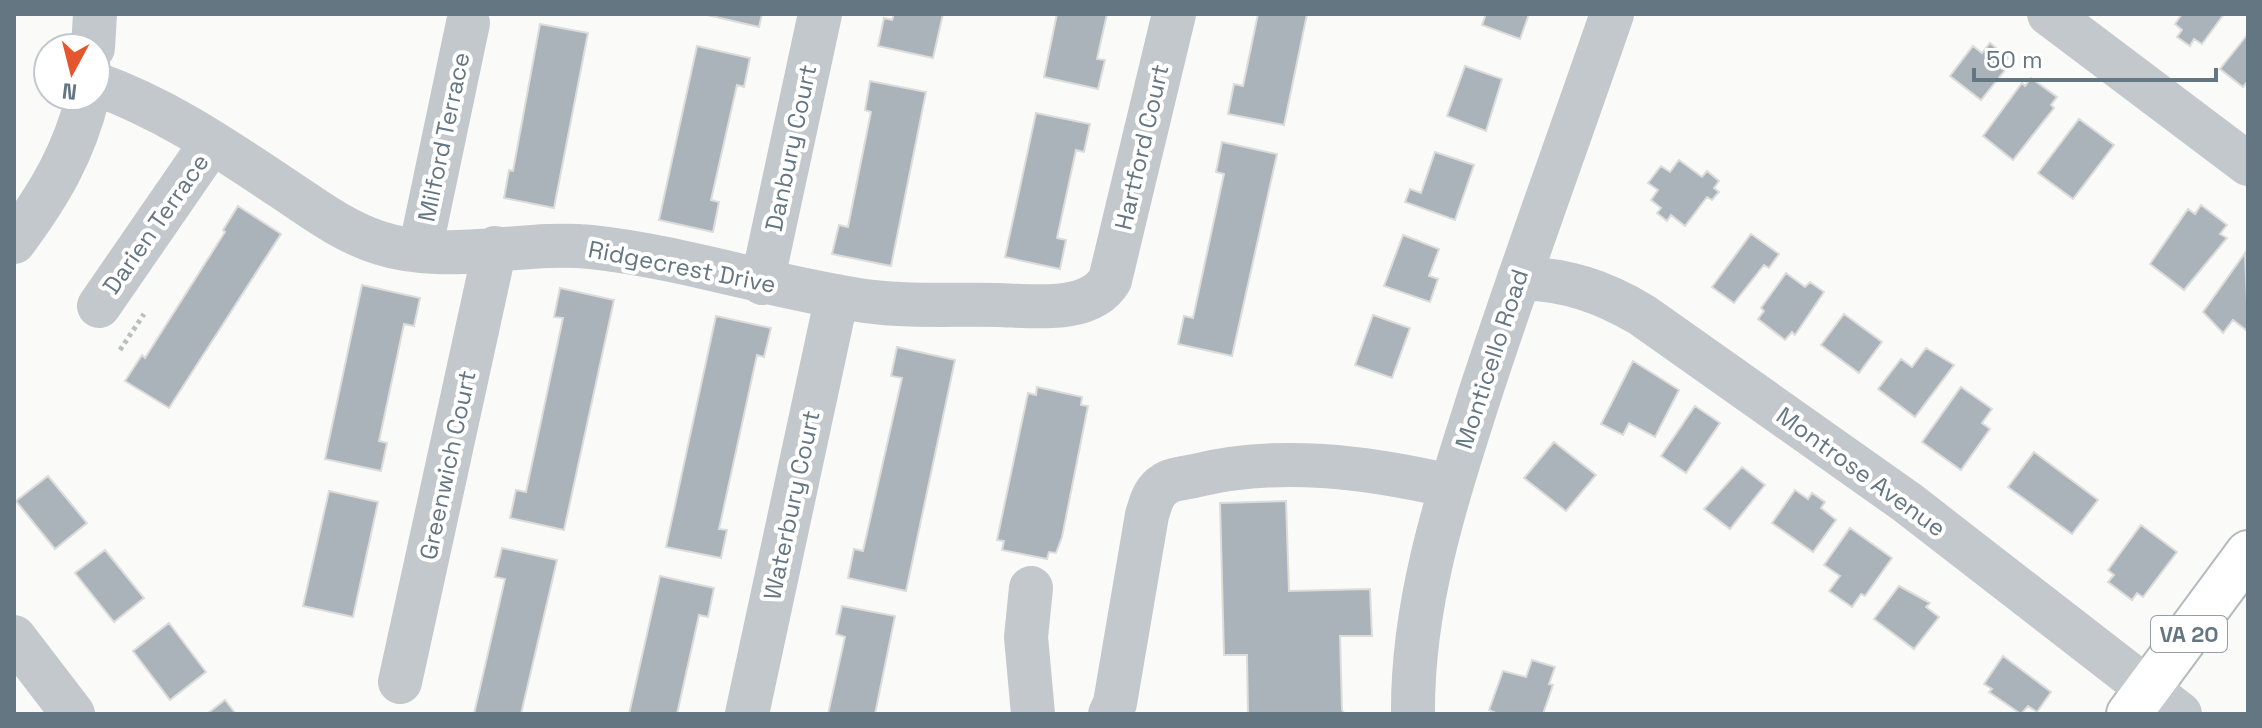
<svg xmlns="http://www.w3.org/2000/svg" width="2262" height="728" viewBox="0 0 2262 728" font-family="'Space Grotesk',sans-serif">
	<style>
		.building { fill: #aab3b9; stroke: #dcdcda; stroke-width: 2 }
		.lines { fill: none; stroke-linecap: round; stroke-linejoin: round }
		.major-casing { stroke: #b5babe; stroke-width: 48 }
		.path { stroke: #bbbfc2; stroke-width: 5; stroke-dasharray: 4 4; stroke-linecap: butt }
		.minor { stroke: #c3c8cc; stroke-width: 44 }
		.major { stroke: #fff; stroke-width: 44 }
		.labels { text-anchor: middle; stroke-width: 8; stroke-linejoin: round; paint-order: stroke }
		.shield { fill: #fff; stroke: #939fa8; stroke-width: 2 }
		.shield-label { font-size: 22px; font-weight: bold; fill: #657683 }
		.street-label { font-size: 24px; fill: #657683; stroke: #fff }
	</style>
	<rect width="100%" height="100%" fill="#fafaf8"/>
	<path class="building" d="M703,14H762L759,27Z
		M894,14H943L933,58L878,46L884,18L892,20Z
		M1057,14H1107L1097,59L1105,60L1098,89L1044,77Z
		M1258,14H1307L1284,125L1228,114L1234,84L1243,86Z
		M1486,14H1529L1520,39L1482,25Z
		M2182,14H2224L2202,44L2194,39L2190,46L2177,37L2182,30L2175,24Z
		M540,24L588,33L554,208L504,198L509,170L513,171Z
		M2248,34V81L2243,87L2220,69Z
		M1990,43L2008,58L2001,68L2005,70L1981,100L1950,76L1973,46L1982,53Z
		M697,46L750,58L744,87L737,85L711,200L719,202L713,232L659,220Z
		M1465,66L1502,79L1486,131L1447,116Z
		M2031,78L2057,97L2051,105L2054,108L2013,160L1983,136L2022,83L2025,86Z
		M870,81L926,92L891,266L832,254L839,225L848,227L871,112L865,110Z
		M1036,113L1090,124L1084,152L1076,150L1057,238L1066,240L1060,269L1005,257Z
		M2079,119L2114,145L2073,199L2038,173Z
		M1222,142L1277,154L1232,356L1178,344L1184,316L1193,318L1224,174L1216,172Z
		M1435,152L1474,165L1455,220L1405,202L1410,189L1421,193Z
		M1679,160L1702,177L1707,171L1719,181L1714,188L1719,192L1712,200L1707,197L1685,226L1671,215L1667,221L1657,213L1661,208L1651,200L1658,190L1648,183L1661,166L1670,172Z
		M2201,205L2227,225L2220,234L2227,238L2184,290L2150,264L2188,209L2195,214Z
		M238,206L281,234L169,408L125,381L142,355L145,358L225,232L223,230Z
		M1751,234L1779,254L1769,268L1764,265L1734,303L1712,287Z
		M1403,235L1439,249L1429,276L1438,279L1430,302L1384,286Z
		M2245,253L2248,327L2246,330L2233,320L2223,333L2203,312Z
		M1786,273L1805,287L1810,282L1824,292L1795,335L1792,332L1785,340L1758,319L1764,311L1761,308Z
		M362,285L420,298L414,326L404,324L379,441L387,443L381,471L325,459Z
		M560,288L614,300L564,530L510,518L516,490L526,492L563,318L554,317Z
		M1844,314L1882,342L1859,373L1821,345Z
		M1373,315L1410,328L1392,378L1355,365Z
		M716,316L771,328L764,357L757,355L719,529L727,530L721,558L666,547Z
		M897,347L955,360L906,591L848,578L854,549L863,551L902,378L891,376Z
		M1926,348L1954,365L1915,417L1878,389L1901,359L1912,367Z
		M1633,361L1679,390L1655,437L1629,423L1623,435L1601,424Z
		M1037,387L1082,397L1081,405L1088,406L1062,537L1056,553L1049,552L1047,559L1002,550L1004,541L997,540L1028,393L1036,395Z
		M1961,387L1992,409L1982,423L1990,429L1961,470L1922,442Z
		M1695,406L1720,423L1686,473L1661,456Z
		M1554,442L1596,475L1566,511L1524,478Z
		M2034,452L2098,500L2072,534L2008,487Z
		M1742,467L1765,485L1730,529L1704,509Z
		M48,476L87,523L55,549L16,501Z
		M1795,490L1808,499L1812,493L1825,502L1821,508L1836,520L1813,552L1772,523Z
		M329,491L378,502L353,617L303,606Z
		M1286,501L1289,591L1370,589L1372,636H1340L1342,710L1345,714H1248L1247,655H1224L1220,503Z
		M2141,525L2177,552L2143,597L2137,593L2132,600L2108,582L2114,575L2108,570Z
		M1850,528L1892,558L1865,596L1861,594L1852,607L1829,591L1840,576L1824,565Z
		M502,548L557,560L521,714H474L505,579L495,577Z
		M105,550L144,598L114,622L75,573Z
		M660,576L714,588L708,617L699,615L677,714H629Z
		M1899,586L1930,603L1926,607L1939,617L1914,649L1874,619Z
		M842,606L895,616L875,714H828L845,637L836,634Z
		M169,623L206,672L170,700L133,651Z
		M2003,656L2051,692L2037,712L2028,706L2021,714L1989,692L1992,689L1984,684Z
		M1532,660L1555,667L1549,684L1553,685L1543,714H1498L1489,710L1503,671L1526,677Z
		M225,700L236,714H207Z"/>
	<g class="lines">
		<defs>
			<path id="major" d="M2129,714L2248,553"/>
		</defs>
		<use href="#major" class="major-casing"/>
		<path class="path" d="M120,350L144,314"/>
		<path class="minor" d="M2049,14L2248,164
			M93,48L95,14
			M96,84C164,108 221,147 281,187C313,208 344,232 380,243C447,265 522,240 591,247C684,257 773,288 865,301C908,307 955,304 998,305C1033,306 1090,314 1110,280L1174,14
			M14,242C49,195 74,153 88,96
			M420,251L468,23
			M1519,278C1565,279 1602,291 1642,315L1908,503L2180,714
			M762,283L820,14
			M99,306L212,142
			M1031,588L1026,637L1033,714
			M14,637L73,714
			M400,682L495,248
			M747,714L837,296
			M1110,714L1115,703L1147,515C1151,503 1153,491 1165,484C1172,479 1185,478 1194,476C1279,455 1367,467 1450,486
			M1413,714C1412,600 1448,495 1482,388C1523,263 1569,139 1612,14"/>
		<use href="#major" class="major"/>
	</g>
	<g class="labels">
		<rect class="shield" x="2151" y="616" width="76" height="36" rx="6"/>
		<g class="shield-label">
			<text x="2189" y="642">VA 20</text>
		</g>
		<g class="street-label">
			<text transform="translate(444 137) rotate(-78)" y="8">Milford Terrace</text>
			<text transform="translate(1142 147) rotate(-77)" y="8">Hartford Court</text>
			<text transform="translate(791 148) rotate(-78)" y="8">Danbury Court</text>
			<text transform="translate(156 224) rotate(-55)" y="8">Darien Terrace</text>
			<text transform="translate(682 267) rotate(11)" y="8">Ridgecrest Drive</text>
			<text transform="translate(1492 359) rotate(-72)" y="8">Monticello Road</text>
			<text transform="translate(448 465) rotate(-78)" y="8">Greenwich Court</text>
			<text transform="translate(1861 472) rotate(36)" y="8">Montrose Avenue</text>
			<text transform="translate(792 505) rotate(-78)" y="8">Waterbury Court</text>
		</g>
	</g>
	<rect width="2262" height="728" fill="none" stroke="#657683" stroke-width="32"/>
	<g transform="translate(72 72) rotate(187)"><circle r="38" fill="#ffffff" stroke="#c1c8cd" stroke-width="2"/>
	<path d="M0-6L14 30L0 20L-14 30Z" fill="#e4572e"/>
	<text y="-12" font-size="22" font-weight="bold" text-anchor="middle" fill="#657683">N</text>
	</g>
	<path d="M1974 68v12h242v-12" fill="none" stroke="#657683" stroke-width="4"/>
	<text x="1986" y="68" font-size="24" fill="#657683" stroke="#ffffff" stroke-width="6" paint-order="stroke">50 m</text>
</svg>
